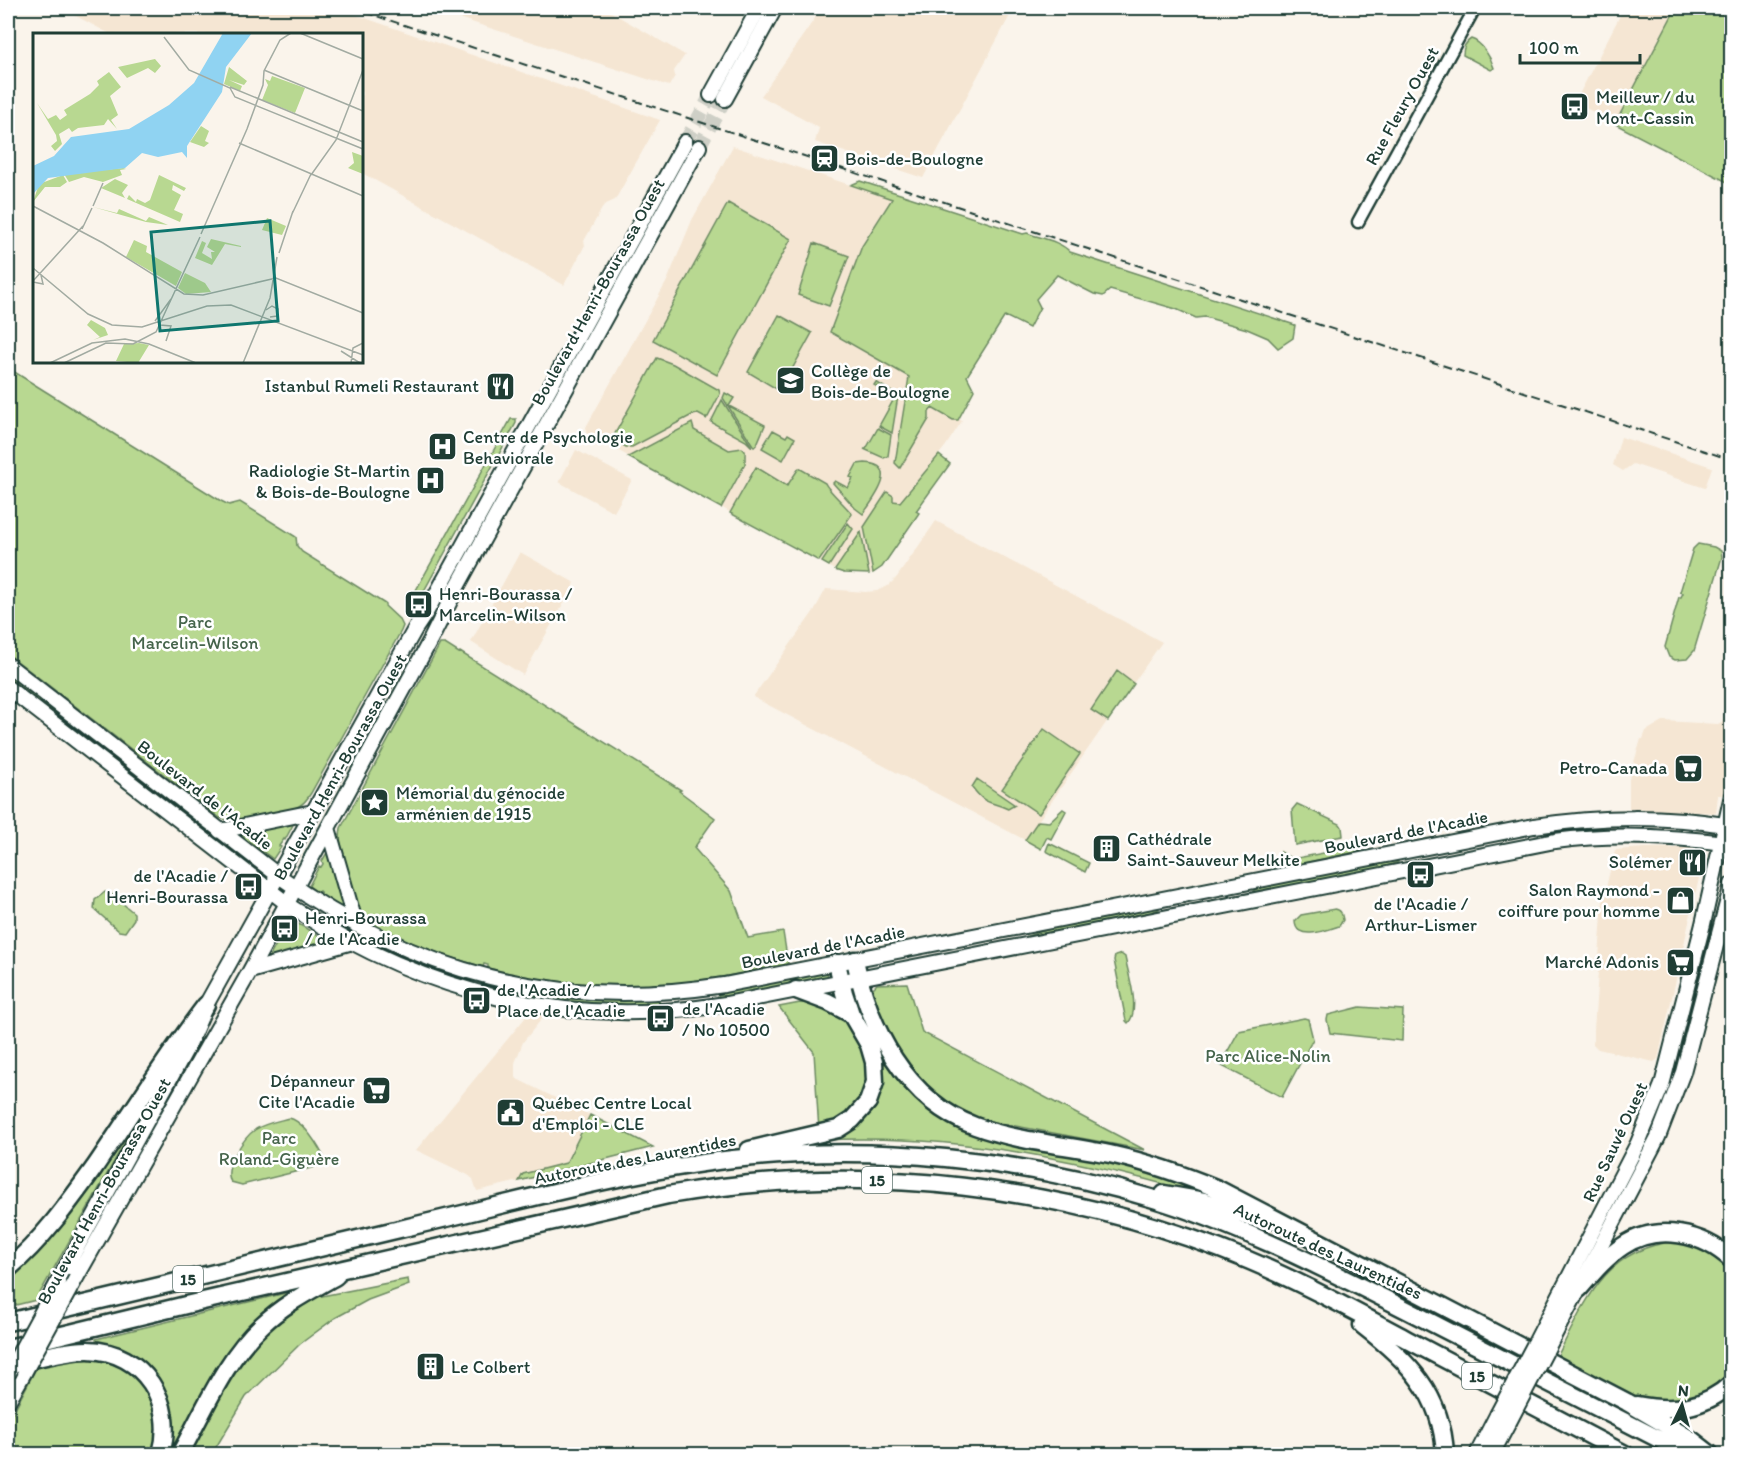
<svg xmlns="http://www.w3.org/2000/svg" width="1739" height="1462" viewBox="0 0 1739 1462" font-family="Itim,sans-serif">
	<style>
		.built { fill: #f5e6d3 }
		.green { fill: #b8d891; stroke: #6c8a62; stroke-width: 1.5 }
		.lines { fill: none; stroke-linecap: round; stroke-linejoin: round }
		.major-tunnel { stroke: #cecfc6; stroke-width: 14; stroke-dasharray: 14 7; stroke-linecap: butt }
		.minor-casing { stroke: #1f3d34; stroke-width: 15 }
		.major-casing { stroke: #1f3d34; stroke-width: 18 }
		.highway-casing { stroke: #1f3d34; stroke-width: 21 }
		.minor { stroke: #fff; stroke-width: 10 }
		.major { stroke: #fff; stroke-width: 14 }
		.highway { stroke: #fff; stroke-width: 16 }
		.rail { stroke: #1f3d34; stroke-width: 2; stroke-dasharray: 9 4.5; stroke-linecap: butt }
		.major-bridge-casing { stroke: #1f3d34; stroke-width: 18; stroke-linecap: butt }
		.major-bridge { stroke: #fff; stroke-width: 14 }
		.labels { text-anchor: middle; stroke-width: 5; stroke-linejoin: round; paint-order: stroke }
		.shield { fill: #fff; stroke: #627771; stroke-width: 1.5 }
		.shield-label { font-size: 16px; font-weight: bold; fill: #1f3d34 }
		.poi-label { font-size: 18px; fill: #1f3d34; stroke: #fff; text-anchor: start }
		.street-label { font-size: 18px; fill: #1f3d34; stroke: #fff }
		.park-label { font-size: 18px; fill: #45644b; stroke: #fff }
		.inset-road { fill: none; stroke: #a2aba2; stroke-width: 1.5 }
		.view { fill: #0f766e; fill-opacity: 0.15; stroke: #0f766e; stroke-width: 3 }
		.inset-edge { fill: none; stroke: #1f3d34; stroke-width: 3 }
	</style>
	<rect width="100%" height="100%" fill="#faf4eb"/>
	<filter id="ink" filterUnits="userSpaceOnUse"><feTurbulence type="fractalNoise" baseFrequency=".0167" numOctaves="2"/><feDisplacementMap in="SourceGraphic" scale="12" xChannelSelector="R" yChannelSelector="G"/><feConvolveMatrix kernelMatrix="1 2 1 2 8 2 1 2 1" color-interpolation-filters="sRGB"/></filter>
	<g filter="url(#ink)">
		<path class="built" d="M61,8H336L660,120L615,200L604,205L584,241L585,245L564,285L362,173V34H110Z
			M428,8H604L685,55L674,71L675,76L669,86Z
			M822,8H1014L923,178L815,142L819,128L761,96Z
			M1624,8H1676L1615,124L1575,102Z
			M733,146L892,199L864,242L1005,316L967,377L974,390L959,419L962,421L945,447L900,502L919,513L882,567L875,572L869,574L839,572L586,433V427L667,281L692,220Z
			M1621,437L1712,467L1705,488L1633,464L1623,471L1613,465Z
			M576,450L632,480L614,512L559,482Z
			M936,521L1162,642L1025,840L753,697L814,611L826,589L865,592L877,591L888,586L897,577Z
			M520,552L575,583L523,675L471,642Z
			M1731,717V759L1723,795H1718L1716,813L1629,808V779L1641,739H1643L1646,731L1663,721L1718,724Z
			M1645,848H1686L1701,851L1704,856L1658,1059L1654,1062L1598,1049L1593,1044L1603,900L1615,850Z
			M527,1012L545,1015L523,1042L515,1063V1075L517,1079L590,1115L566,1163L523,1174L519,1181L477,1191L473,1179L468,1175L416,1150L525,1018Z"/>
		<path class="green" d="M1676,8H1731V184L1615,124Z
			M1471,39C1482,42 1491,58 1494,68L1491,70L1463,55C1463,49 1464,43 1471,39Z
			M860,181L1023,234L1027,233C1040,238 1060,241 1070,252L1295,325L1293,338L1278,348L1268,338L1247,329L1205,317L1196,318L1176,309L1110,290L1103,296L1094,294L1057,275L1036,299L1040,307L1029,328L1005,316L967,376L974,390L958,420H953L932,408L929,412V419L900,468L895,463L909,377L830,332L862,246L892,199L851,185Z
			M728,203L791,239L717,375L653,340Z
			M814,243L849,256L829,306L798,295Z
			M779,315L812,333L780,391L748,372Z
			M657,358L673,364L719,390L720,394L708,417H705L707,419L698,414L692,415L632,447H626L612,439Z
			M8,368L221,501L229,505L240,502L296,537L297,546L302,552L385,604V606L400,620L403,626L401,631L311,793C308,798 305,803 299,806C284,814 234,823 220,818L8,654Z
			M876,382L898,396L892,433L879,426L895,397L874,385Z
			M725,393L734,398L729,406L765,425L757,444L754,447L723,398Z
			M722,400L752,447L746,441L711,422Z
			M511,419H516V423L419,600L417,599L415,603L416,604L413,606L410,601Z
			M692,423L694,430L729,450L742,448L745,451V464L721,508L628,457Z
			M878,428L891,435L888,456L884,458L864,449H866Z
			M773,430L786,437L788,434L795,438L783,460L762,448Z
			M939,455L950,464L916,511L919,513L882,567L873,573L864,527L887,492L893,496V501L900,502Z
			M865,463C902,464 873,500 863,514L855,508L833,483L835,481L848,488L853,478L850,477L857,464Z
			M756,467L787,486L799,468L825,483C827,489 846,506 852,514L819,561L730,513Z
			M848,523L853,529L829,566L822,562Z
			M861,532L869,574L844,573L835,570Z
			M1698,544L1714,547L1721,551L1722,557L1694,651L1687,659L1675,660L1669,657L1665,647L1679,597H1681L1683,593L1680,592L1693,549Z
			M440,644H445L459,653L460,652L681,790L679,791L715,818L694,848L731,891L748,938L783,932L788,963C774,971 755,971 739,974C656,990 570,989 488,968V965L484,964L483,967C454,958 378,937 361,913C353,902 351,886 348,873C344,858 338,843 341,828Z
			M1117,671L1134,684L1108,721L1091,710Z
			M8,673L209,830V831L188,819L8,679Z
			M1044,729L1080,754L1039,814L1002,789Z
			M977,779L1015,805L1008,809C989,800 986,806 972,787Z
			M1297,804L1340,824L1342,827L1343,836L1295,845L1292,810Z
			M1063,809L1066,811L1051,839L1047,837L1041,849L1025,840L1038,821L1049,822Z
			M295,821L285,840L284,839L279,846L281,847L273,859L239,834Z
			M1358,838L1360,851L1285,867L1283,865L1281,852L1292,859L1329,852L1331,854V851L1350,847Z
			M1049,843L1089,863L1085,872L1046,851Z
			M328,851L345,910L320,895L321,893L319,891L317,892L309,886L319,866L321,867L323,864L322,861Z
			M1398,860V862L1384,867L1253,893V891L1261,886Z
			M105,892L110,893L134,913V919L125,932L119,931L94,909L95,900Z
			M1158,907L1159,909L1148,914L1027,937V936L1056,927Z
			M1335,909C1342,910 1342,915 1343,920L1339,926C1327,930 1295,942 1295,921L1301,915Z
			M290,919L329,942L268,960L282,933H284Z
			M1121,954L1125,957C1128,974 1141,1010 1128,1023L1126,1021L1114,960L1115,956Z
			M827,972L828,977L719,998L718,995L727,992Z
			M907,983L922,1032L1145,1150L978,1119C934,1101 903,1066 884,1023C880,1011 873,1000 873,988L877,984Z
			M491,986L567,998L598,1000H659L660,1004C602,1007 547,1002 491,989Z
			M800,1003C824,1003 852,1016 861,1039C864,1045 864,1055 866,1062C868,1073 868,1086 862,1098C852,1114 835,1123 819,1131L814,1052L779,1007Z
			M1360,1007L1403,1010L1402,1041L1330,1033L1327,1020L1328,1015Z
			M1304,1018L1308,1019L1313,1039L1282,1097L1220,1065L1239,1031Z
			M887,1062L925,1104L1165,1172L1223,1201C1093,1162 959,1133 822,1140L849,1128L879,1067Z
			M169,1064L36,1300L8,1307V1273Z
			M590,1115L653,1147L519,1181L523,1174L566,1163Z
			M289,1118C303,1121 317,1144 324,1157L322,1163L315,1167L242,1185L231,1182C222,1169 244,1137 256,1129C266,1123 278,1121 289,1118Z
			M1672,1242L1694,1244L1731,1264V1377L1690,1402L1638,1399L1556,1359C1584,1305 1604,1249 1672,1242Z
			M408,1279L409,1285L368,1300L335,1318L300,1344L246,1397L212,1454H186L234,1368L254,1341L307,1299Z
			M290,1292L291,1295L272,1309L174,1454H166L167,1403L98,1344L96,1339Z
			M72,1358L109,1359L134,1374L153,1400L158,1427L154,1454H8V1422L39,1363Z"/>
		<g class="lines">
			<path class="major-tunnel" d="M685,142L711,95
				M699,147L725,99"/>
			<defs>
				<path id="minor" d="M1358,222L1475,8"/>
				<path id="major" d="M711,95L759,8
					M725,99L775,8
					M8,665L279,876C415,974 557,1011 724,985L1534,826C1602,816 1663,815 1732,826
					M8,688L294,909C428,994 567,1030 726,1004L1555,841C1614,833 1672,836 1732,844
					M328,828L356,925
					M220,831L313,812
					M250,971L349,943
					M76,1278L250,971L430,641L457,587L699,147
					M58,1282L189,1044L206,1005L415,629L427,611L685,142
					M1534,1345L1638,1143L1662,1085L1703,924L1732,795
					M1546,1351L1658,1137L1683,1072L1732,884
					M8,1401L25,1371
					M1477,1454L1497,1415
					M1492,1454L1509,1422"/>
				<path id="highway" d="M855,960C869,1028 906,1101 975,1126C1019,1142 1068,1145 1114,1155C1150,1163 1184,1175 1218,1189L1627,1402L1692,1440L1710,1454
					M796,990L828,1002L851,1014
					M749,1150L838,1129L852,1120L868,1102L875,1082L874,1062L869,1045L851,1014L844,993L837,963
					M1164,1194L1204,1201L1263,1221
					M8,1269C42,1240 68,1204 94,1168C131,1114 166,1057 206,1005
					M1579,1289C1592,1274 1606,1257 1623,1246C1657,1223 1703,1233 1732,1260
					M8,1322C140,1290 272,1259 404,1228C513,1203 622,1172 733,1159C874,1144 1019,1158 1154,1199C1239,1225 1317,1265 1397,1305C1494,1354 1591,1404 1688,1454
					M1362,1325C1407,1360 1442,1393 1445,1454
					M8,1348L190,1304L668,1195C863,1161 1066,1185 1248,1260C1303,1283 1356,1312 1408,1340C1480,1378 1553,1416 1625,1454
					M20,1362C42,1357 66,1350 88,1350C144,1351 176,1403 161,1454
					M1637,1405C1673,1412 1704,1409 1732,1383
					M180,1454C204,1411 225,1359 262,1325C284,1304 310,1291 336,1276"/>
			</defs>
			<use href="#minor" class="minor-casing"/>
			<use href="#major" class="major-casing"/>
			<use href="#highway" class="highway-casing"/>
			<use href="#minor" class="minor"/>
			<use href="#major" class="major"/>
			<use href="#highway" class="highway"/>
			<path class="rail" d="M352,8L1732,460"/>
			<defs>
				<path id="major-bridge" d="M25,1371L76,1278
					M8,1374L58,1282
					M1497,1415L1534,1345
					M1509,1422L1546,1351"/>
			</defs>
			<use href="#major-bridge" class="major-bridge-casing"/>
			<use href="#major-bridge" class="major-bridge"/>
		</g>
	</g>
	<defs>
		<symbol id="bus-square" viewBox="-11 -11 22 22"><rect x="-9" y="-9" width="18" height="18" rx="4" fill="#1f3d34" stroke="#fff"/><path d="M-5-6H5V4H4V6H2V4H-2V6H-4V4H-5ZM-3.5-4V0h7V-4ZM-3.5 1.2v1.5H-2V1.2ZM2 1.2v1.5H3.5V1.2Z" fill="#fff"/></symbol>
		<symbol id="station-square" viewBox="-11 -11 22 22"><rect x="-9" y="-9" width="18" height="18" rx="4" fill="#1f3d34" stroke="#fff"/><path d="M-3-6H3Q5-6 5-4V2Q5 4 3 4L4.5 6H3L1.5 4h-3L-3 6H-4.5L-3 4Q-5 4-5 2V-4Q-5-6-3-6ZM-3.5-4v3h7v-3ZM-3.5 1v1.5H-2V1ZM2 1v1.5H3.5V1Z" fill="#fff"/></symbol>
		<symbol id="university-square" viewBox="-11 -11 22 22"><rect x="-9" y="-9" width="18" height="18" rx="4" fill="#1f3d34" stroke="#fff"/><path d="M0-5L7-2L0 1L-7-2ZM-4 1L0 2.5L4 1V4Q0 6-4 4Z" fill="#fff"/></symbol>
		<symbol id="restaurant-square" viewBox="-11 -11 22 22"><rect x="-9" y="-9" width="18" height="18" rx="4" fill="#1f3d34" stroke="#fff"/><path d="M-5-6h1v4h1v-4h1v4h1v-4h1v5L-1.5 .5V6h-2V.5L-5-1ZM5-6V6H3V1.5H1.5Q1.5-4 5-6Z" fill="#fff"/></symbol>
		<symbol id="hospital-square" viewBox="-11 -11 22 22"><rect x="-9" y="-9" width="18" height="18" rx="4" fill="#1f3d34" stroke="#fff"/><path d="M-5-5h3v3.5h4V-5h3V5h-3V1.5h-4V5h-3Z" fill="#fff"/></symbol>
		<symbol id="supermarket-square" viewBox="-11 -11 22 22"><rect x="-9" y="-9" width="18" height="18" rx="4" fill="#1f3d34" stroke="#fff"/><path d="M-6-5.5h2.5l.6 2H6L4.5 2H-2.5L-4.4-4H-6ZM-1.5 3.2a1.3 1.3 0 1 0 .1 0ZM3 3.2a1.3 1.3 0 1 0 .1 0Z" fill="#fff"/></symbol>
		<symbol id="sight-square" viewBox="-11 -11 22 22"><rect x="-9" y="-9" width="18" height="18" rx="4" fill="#1f3d34" stroke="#fff"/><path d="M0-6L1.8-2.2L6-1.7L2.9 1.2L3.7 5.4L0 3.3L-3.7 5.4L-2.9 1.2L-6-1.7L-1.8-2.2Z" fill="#fff"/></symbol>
		<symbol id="building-square" viewBox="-11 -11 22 22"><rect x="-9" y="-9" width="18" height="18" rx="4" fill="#1f3d34" stroke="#fff"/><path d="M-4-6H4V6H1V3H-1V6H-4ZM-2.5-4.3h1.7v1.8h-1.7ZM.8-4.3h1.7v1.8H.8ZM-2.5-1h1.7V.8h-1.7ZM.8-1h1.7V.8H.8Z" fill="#fff"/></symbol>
		<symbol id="shop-square" viewBox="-11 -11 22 22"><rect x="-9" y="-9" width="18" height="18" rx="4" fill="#1f3d34" stroke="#fff"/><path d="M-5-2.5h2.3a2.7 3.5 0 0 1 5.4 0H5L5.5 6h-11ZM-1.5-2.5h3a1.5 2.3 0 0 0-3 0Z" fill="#fff"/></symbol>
		<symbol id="civic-square" viewBox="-11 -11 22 22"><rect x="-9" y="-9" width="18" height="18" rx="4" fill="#1f3d34" stroke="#fff"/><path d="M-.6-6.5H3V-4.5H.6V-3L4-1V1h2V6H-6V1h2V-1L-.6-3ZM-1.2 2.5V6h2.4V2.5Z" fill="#fff"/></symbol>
	</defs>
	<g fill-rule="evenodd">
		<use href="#bus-square" x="1558" y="90" width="33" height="33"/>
		<use href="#station-square" x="808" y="142" width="33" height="33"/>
		<use href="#university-square" x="774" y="364" width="33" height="33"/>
		<use href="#restaurant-square" x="484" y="370" width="33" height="33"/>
		<use href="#hospital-square" x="426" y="430" width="33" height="33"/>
		<use href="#hospital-square" x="414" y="464" width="33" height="33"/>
		<use href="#bus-square" x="402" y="588" width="33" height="33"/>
		<use href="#supermarket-square" x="1672" y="752" width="33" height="33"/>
		<use href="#sight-square" x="358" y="786" width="33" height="33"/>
		<use href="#building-square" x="1090" y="832" width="33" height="33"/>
		<use href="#restaurant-square" x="1676" y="846" width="33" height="33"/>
		<use href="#bus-square" x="1404" y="858" width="33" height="33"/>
		<use href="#bus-square" x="232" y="870" width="33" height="33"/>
		<use href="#shop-square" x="1664" y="884" width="33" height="33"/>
		<use href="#bus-square" x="268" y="912" width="33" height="33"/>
		<use href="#supermarket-square" x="1664" y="946" width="33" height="33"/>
		<use href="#bus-square" x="460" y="984" width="33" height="33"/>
		<use href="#bus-square" x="644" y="1002" width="33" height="33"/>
		<use href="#supermarket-square" x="360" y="1074" width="33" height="33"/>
		<use href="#civic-square" x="494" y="1096" width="33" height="33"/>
		<use href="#building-square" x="414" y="1350" width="33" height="33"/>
	</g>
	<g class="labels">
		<g class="shield">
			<rect x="862" y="1167" width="30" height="26" rx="4.5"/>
			<rect x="173" y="1266" width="30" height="26" rx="4.5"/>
			<rect x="1462" y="1363" width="30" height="26" rx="4.5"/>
		</g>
		<g class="shield-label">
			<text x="877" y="1186">15</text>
			<text x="188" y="1285">15</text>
			<text x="1477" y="1382">15</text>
		</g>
		<g class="poi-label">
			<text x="1596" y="103">Meilleur / du<tspan x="1596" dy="21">Mont-Cassin</tspan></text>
			<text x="845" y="165">Bois-de-Boulogne</text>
			<text x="811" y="377">Collège de<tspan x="811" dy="21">Bois-de-Boulogne</tspan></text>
			<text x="479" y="392" text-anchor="end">Istanbul Rumeli Restaurant</text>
			<text x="463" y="443">Centre de Psychologie<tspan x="463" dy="21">Behaviorale</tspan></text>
			<text x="410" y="477" text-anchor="end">Radiologie St-Martin<tspan x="410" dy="21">&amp; Bois-de-Boulogne</tspan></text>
			<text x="439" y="600">Henri-Bourassa /<tspan x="439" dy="21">Marcelin-Wilson</tspan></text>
			<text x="1667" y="774" text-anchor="end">Petro-Canada</text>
			<text x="396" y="799">Mémorial du génocide<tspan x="396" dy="21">arménien de 1915</tspan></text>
			<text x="1127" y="845">Cathédrale<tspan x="1127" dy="21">Saint-Sauveur Melkite</tspan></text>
			<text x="1672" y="868" text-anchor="end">Solémer</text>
			<text x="228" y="882" text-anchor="end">de l'Acadie /<tspan x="228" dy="21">Henri-Bourassa</tspan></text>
			<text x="1660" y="896" text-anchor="end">Salon Raymond -<tspan x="1660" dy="21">coiffure pour homme</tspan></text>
			<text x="1421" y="910" text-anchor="middle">de l'Acadie /<tspan x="1421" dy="21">Arthur-Lismer</tspan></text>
			<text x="305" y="924">Henri-Bourassa<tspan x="305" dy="21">/ de l'Acadie</tspan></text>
			<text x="1659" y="968" text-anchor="end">Marché Adonis</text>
			<text x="497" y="996">de l'Acadie /<tspan x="497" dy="21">Place de l'Acadie</tspan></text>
			<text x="682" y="1015">de l'Acadie<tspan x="682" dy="21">/ No 10500</tspan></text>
			<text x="355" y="1087" text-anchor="end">Dépanneur<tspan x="355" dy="21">Cite l'Acadie</tspan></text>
			<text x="532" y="1109">Québec Centre Local<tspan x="532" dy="21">d'Emploi - CLE</tspan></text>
			<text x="451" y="1373">Le Colbert</text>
		</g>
		<g class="street-label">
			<text transform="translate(1402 106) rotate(-61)" y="6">Rue Fleury Ouest</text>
			<text transform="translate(598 292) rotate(-61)" y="6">Boulevard Henri-Bourassa Ouest</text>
			<text transform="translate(340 767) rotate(-61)" y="6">Boulevard Henri-Bourassa Ouest</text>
			<text transform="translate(205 795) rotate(38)" y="6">Boulevard de l'Acadie</text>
			<text transform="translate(1406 832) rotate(-11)" y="6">Boulevard de l'Acadie</text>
			<text transform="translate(823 947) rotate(-11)" y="6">Boulevard de l'Acadie</text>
			<text transform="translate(1615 1142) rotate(-65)" y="6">Rue Sauvé Ouest</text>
			<text transform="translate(635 1159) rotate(-11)" y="6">Autoroute des Laurentides</text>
			<text transform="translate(104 1191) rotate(-61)" y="6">Boulevard Henri-Bourassa Ouest</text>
			<text transform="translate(1328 1251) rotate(25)" y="6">Autoroute des Laurentides</text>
		</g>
		<g class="park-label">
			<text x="195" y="628">Parc<tspan x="195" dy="21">Marcelin-Wilson</tspan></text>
			<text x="1268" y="1062">Parc Alice-Nolin</text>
			<text x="279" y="1144">Parc<tspan x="279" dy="21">Roland-Giguère</tspan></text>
		</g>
	</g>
	<g transform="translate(33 33)">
		<rect width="330" height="330" fill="#faf4eb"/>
		<path d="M122,26L128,33L122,40L115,35L94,45L85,34ZM196,34L214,48L211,52L196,47L209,53L207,58L191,51ZM76,39L88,54L77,63L85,82L78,87L84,96L75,86L71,92L45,95L39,99L36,95L26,101L29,111L22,118L18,113L24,108L23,102L4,70L15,86L23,82L27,87L34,82L31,77L57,61L66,52L64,48ZM239,43L272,55L262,80L229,67L235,52L232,46L237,48ZM168,93L176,98L172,108L176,110L171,114L157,109ZM319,119L330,123V141L315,135L321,130ZM90,135L93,136L87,137L89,142L70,149L51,144L36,149L31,141ZM30,142L34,149L27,154H12L0,169L6,151ZM126,142L153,155L151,158L140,152L139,157L148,162L141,177L150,181L147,189L94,166L96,162L103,169L104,166L112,170L117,167ZM82,146L95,152L89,160L92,165L68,155ZM60,174L84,180L86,176L113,188L116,184L135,192L113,189ZM234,185L253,193L249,202L229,197ZM178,206L208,213V214L192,211L179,232L162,225L169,208L173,210L169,220L179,226L178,219H182L174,214ZM101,207L114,213L113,219L149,239L143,253L93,224ZM152,240L172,250L178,259L153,261L145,255ZM58,287L72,295L75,302L60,307L67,304L54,292ZM106,310L116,312L105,330L83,328L91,311Z" fill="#b8d891"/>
		<path d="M190,0H219L193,34L189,59L154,113V125L149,119L125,124L109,120L92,135L15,145L0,161V133L21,123L38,104L96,96L136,72L161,50Z" fill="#90d3f2"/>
		<path class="inset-road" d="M267,0L330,26M131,4L156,37L197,55L202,64L330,116M231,37L330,78M197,54L330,109M206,110L330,163M278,142L303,107L330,37M0,173L70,210L151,261L170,262L243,245L330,280M60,173L70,150M259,181L278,141M49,196L59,175M168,201L214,96L230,52L231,38L247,7L258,0M246,220L260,178M0,235L55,281L79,292L109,294L174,273L198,272L330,322M0,248L50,193M0,249L10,251L8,242M233,277L239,273L245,276L244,283L237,284M122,288L138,266M127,292L138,293L133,308M308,318L327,330M17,330L59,310L92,306L116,311L163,330M31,330L73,310L100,311L123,299L167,204M210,330L237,265L244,224M318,330L320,315L330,310"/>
		<path class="view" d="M237,188L245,288L127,298L118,199Z"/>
		<rect width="330" height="330" class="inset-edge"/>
	</g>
	<rect width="1739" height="1462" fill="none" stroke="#fff" stroke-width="30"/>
	<rect x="15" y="15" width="1709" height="1432" fill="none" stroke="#1f3d34" stroke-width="2" filter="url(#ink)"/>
	<g transform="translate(1682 1405) rotate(5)" stroke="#ffffff" stroke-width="4.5" paint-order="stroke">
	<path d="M0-4.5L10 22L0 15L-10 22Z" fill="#1f3d34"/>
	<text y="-9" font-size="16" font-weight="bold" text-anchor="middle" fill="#1f3d34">N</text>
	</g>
	<path d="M1520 54v9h120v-9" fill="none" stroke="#1f3d34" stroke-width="3"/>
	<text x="1529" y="54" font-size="18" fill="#1f3d34" stroke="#ffffff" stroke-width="4.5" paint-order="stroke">100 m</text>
</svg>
